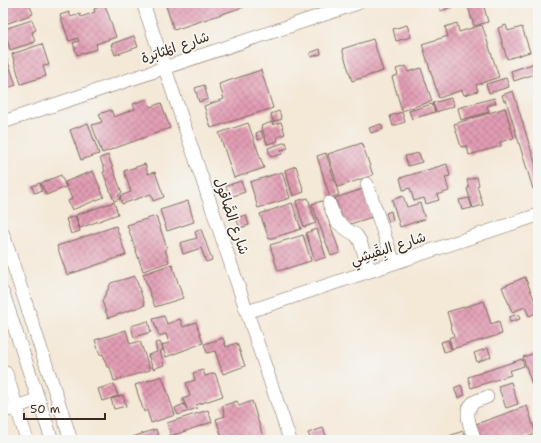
<svg xmlns="http://www.w3.org/2000/svg" width="541" height="443" viewBox="0 0 541 443" font-family="'Shantell Sans','Playpen Sans Arabic',sans-serif">
	<style>
		.building { fill: url(#building-cross-hatch) }
		.lines { fill: none; stroke-linecap: round; stroke-linejoin: round }
		.minor-casing { stroke: #7c6c5f; stroke-width: 14 }
		.minor { stroke: #fff; stroke-width: 13 }
		.labels { text-anchor: middle; stroke-width: 3.5; stroke-linejoin: round; paint-order: stroke }
		.street-label { font-size: 14px; fill: #3b2a1e; stroke: #f6f6f2 }
	</style>
	<defs>
		<pattern id="building-cross-hatch" width="8" height="8" patternUnits="userSpaceOnUse"><rect width="8" height="8" fill="#e29db4"/><path d="M0 0l8 8M0 8l8-8" fill="none" stroke="#b88092"/></pattern>
	</defs>
	<rect width="100%" height="100%" fill="#f6f6f2"/>
	<filter id="ink" filterUnits="userSpaceOnUse"><feTurbulence type="fractalNoise" baseFrequency=".025" numOctaves="2"/><feDisplacementMap in="SourceGraphic" scale="8" xChannelSelector="R" yChannelSelector="G"/><feConvolveMatrix kernelMatrix="1 2 1 2 8 2 1 2 1" color-interpolation-filters="sRGB"/></filter>
	<filter id="wash" filterUnits="userSpaceOnUse"><feTurbulence type="fractalNoise" baseFrequency=".012" numOctaves="4" result="noise"/><feDisplacementMap in="SourceGraphic" scale="16" xChannelSelector="R" yChannelSelector="G"/><feGaussianBlur stdDeviation="0.9" result="paint"/><feColorMatrix in="noise" values="0 0 0 0 0 0 0 0 0 0 0 0 0 0 0 0 0 1.4 0 .05"/><feComposite in="paint" operator="in"/></filter>
	<g filter="url(#wash)">
		<rect width="100%" height="100%" fill="#f4e8d7"/>
		<g id="blocks">
			<path class="building" d="M3,3H29L33,14L3,25Z
				M165,3H255L174,30Z
				M443,3H452L453,6L441,11L439,5Z
				M467,3H483L488,22L474,26Z
				M105,5L116,37L96,44L97,49L77,55L73,43L79,41L78,38L69,41L60,15L69,12L71,17L80,14L81,17L95,12L94,9Z
				M32,20L36,30L32,32L35,42L10,50L4,29Z
				M457,23L459,32L482,25L499,77L476,85L478,91L464,95L462,90L439,98L422,44L448,36L445,27Z
				M407,25L411,37L396,41L393,29Z
				M506,25L508,31L522,27L530,52L507,59L498,28Z
				M134,36L138,47L115,55L111,44Z
				M373,39L383,71L352,81L342,49Z
				M42,44L49,65L43,66L46,76L21,84L12,54Z
				M320,49L321,54L311,57L310,53Z
				M7,59L16,85L5,89L3,85V61Z
				M538,62V73L514,81L511,71Z
				M406,66L408,72L421,68L432,101L402,111L392,77L398,75L396,69Z
				M261,70L273,108L211,128L204,106L224,99L219,84Z
				M506,78L509,87L489,93L486,84Z
				M204,85L208,99L199,102L195,88Z
				M513,91L538,173V187L533,189L506,100L504,101L502,95Z
				M451,98L454,106L436,112L433,103Z
				M494,98L496,103L487,106L489,112L461,120L458,108Z
				M147,99L150,107L161,103L170,128L102,153L92,125L102,122L99,114L111,110L114,117L135,109L133,104Z
				M432,104L435,112L412,119L409,111Z
				M505,108L514,138L500,142L501,146L469,155L467,146L461,147L454,124Z
				M279,111L282,119L273,122L271,114Z
				M402,112L405,122L393,126L390,116Z
				M272,122L273,125L281,122L285,134L277,137L278,141L267,144L261,126Z
				M88,123L99,154L81,160L70,130Z
				M248,123L264,168L234,178L219,133Z
				M381,124L383,129L371,133L369,128Z
				M261,131L263,138L258,140L256,133Z
				M286,142L288,148L281,150L282,154L271,157L268,148Z
				M362,143L373,175L338,187L328,154Z
				M326,153L339,195L330,198L317,156Z
				M419,153L422,162L408,166L405,156Z
				M108,155L122,193L118,195L120,199L114,201L103,172L105,171L100,158Z
				M145,164L148,174L155,172L164,197L153,201L151,194L122,204L120,196L131,192L124,171Z
				M447,164L450,176L445,177L449,191L437,195L439,200L426,204L424,198L414,201L410,188L403,190L400,178Z
				M296,166L304,192L293,196L285,170Z
				M93,171L104,197L72,210L68,201L72,199L65,182Z
				M282,172L290,198L258,208L250,182Z
				M61,175L66,187L46,195L41,183Z
				M477,177L479,185L477,186L483,205L473,208L467,189L469,188L467,180Z
				M241,181L245,192L230,197L226,186Z
				M40,183L42,191L34,193L32,186Z
				M363,189L372,217L344,226L335,198Z
				M403,196L407,207L420,203L425,219L400,227L392,200Z
				M308,198L316,223L304,227L296,201Z
				M469,198L472,208L462,210L459,200Z
				M188,201L194,222L167,231L160,210Z
				M322,201L340,253L331,256L312,204Z
				M114,202L118,214L80,228L76,215Z
				M292,203L301,229L269,239L260,214Z
				M391,211L393,220L389,222L386,213Z
				M246,215L249,225L240,228L236,218Z
				M75,216L80,231L71,234L66,219Z
				M156,216L167,248L165,249L169,262L143,271L127,225Z
				M116,226L126,255L67,275L57,246Z
				M201,229L212,260L206,262L201,248L183,254L180,243L197,238L195,232Z
				M317,229L326,257L315,261L306,233Z
				M303,235L311,261L278,271L270,245Z
				M172,264L183,298L155,307L143,274Z
				M135,276L145,305L108,318L102,301L111,283Z
				M525,277L538,309V312L529,316L525,307L512,312L502,287Z
				M484,301L491,324L499,321L502,334L452,349L449,338L454,336L447,312Z
				M518,314L520,319L510,322L509,317Z
				M164,316L167,324L180,319L183,327L196,322L203,343L166,357L162,345L169,343L166,334L159,336L153,319Z
				M148,321L151,332L134,337L131,326Z
				M126,330L130,344L140,341L150,370L114,381L110,367H107L103,354L100,355L95,340Z
				M223,338L226,347L237,343L245,366L223,374L215,351L207,353L204,344Z
				M448,340L451,350L444,352L441,342Z
				M160,342L163,350L160,351L164,365L153,369L148,355L157,352L155,343Z
				M488,348L491,357L477,362L474,353Z
				M538,352V383L532,385L523,357Z
				M522,359L524,366L509,371L511,375L471,388L468,377Z
				M203,370L205,376L215,373L223,396L196,405L197,408L178,415L175,408L184,404L187,409L183,399L190,396L186,383L195,380L193,373Z
				M162,376L175,415L151,423L147,410L144,412L135,385Z
				M511,382L518,404L506,408L498,386Z
				M114,384L118,396L102,401L98,389Z
				M461,385L465,395L458,398L454,388Z
				M123,395L126,406L114,409L111,399Z
				M237,401L239,406L252,401L264,440H223L216,419L225,416L222,406Z
				M527,406L536,434L519,440H481L476,424Z
				M208,410L212,422L171,436L167,423Z
				M323,428L327,439L311,440L308,433Z
				M156,429L159,439L155,440H124Z
				M463,431L466,440H438Z"/>
		</g>
	</g>
	<g filter="url(#ink)">
		<use href="#blocks" fill-opacity="0" stroke="#7c6c5f" stroke-width="1"/>
		<g class="lines">
			<defs>
				<path id="minor" d="M143,3L290,440
					M3,122L358,3
					M367,184L394,263
					M329,203L336,221L349,231L356,235L360,241L370,271
					M3,234L71,440
					M3,293L52,440
					M247,312L538,215
					M6,373L27,440
					M3,412L38,399
					M475,440C472,430 462,412 473,403C476,400 483,399 487,397"/>
			</defs>
			<use href="#minor" class="minor-casing"/>
			<use href="#minor" class="minor"/>
		</g>
	</g>
	<g class="labels">
		<g class="street-label">
			<text transform="translate(175 47) rotate(-19)" y="5">شارع المُثابَرة</text>
			<text transform="translate(232 216) rotate(71)" y="5">شارع الصَّاقول</text>
			<text transform="translate(388 248) rotate(-18)" y="5">شارع البِقَيشِي</text>
		</g>
	</g>
	<rect width="541" height="443" fill="none" stroke="#f6f6f2" stroke-width="16"/>
	<path d="M24 413v6h81v-6" fill="none" stroke="#3b2a1e" stroke-width="2"/>
	<text x="30" y="413" font-size="12" fill="#3b2a1e" stroke="#f6f6f2" stroke-width="3" paint-order="stroke">50 m</text>
</svg>
